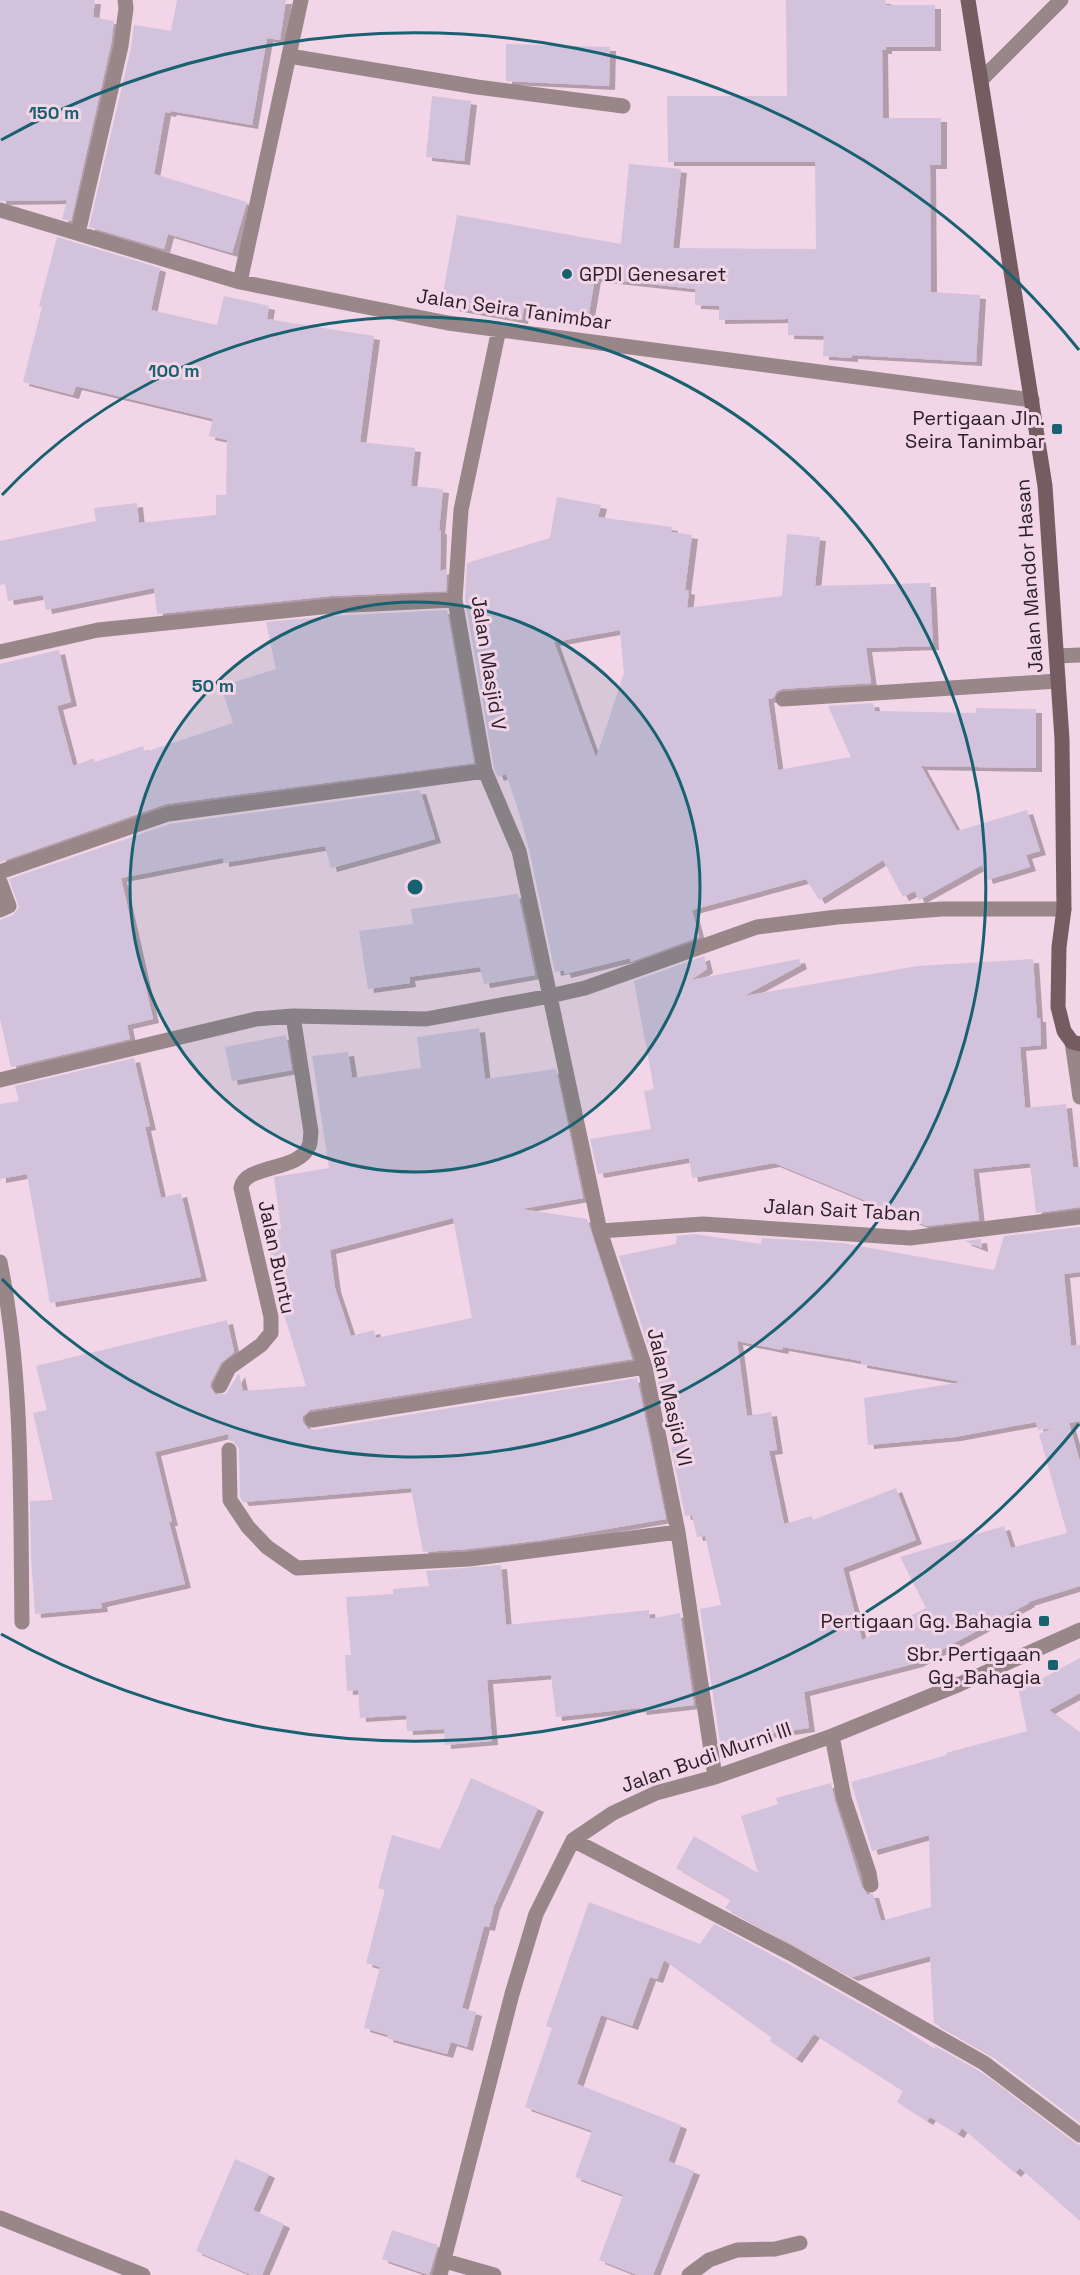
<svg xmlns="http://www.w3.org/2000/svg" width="1080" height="2275" viewBox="0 0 1080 2275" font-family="'Space Grotesk',sans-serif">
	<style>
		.building { fill: #d3c2dc; fill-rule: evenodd; filter: url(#shadow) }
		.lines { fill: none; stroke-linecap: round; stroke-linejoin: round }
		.lane { stroke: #988689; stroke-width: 15 }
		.street { stroke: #988689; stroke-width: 15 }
		.secondary { stroke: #755c61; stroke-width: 15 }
		.ring { fill: none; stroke: #186170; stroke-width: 3 }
		.poi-dot { fill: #186170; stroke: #f2d5e7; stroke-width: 2 }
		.labels { text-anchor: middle; stroke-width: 6; stroke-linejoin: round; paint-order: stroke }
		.poi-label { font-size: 20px; fill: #291f26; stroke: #f2d5e7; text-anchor: end }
		.street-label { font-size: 20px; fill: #291f26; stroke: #f2d5e7 }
		.centre { fill: #186170; stroke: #f2d5e7; stroke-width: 3 }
		.ring-label { font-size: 18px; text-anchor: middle; font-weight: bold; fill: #186170; stroke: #f2d5e7; stroke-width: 6; stroke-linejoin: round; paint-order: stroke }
	</style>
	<defs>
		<filter id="shadow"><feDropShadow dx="6" dy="4" stdDeviation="0" flood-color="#0004"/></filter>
	</defs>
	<rect width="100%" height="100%" fill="#f2d5e7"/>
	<path class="building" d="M0,0H95L93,17L114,21L111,44L71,221L62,219L67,200L0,201Z
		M177,0H286L280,40L267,38L252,125L171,111L170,113L165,112L154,174L247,202L232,253L168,234L164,249L89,227L131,48L134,25L171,31Z
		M786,0H885L886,5H935V47H886V50H882L883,118H941V165H930L931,292L980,295L976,362L852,355V358L823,356L824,336L788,335V319L719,320V306L695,305V289L595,278L588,319L524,307L522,320L441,305L457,215L621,244L629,164L681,169L673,248L816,249L815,162H668L667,96H787Z
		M506,44L610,47L609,86L506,81Z
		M432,96L471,101L464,161L426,157Z
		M57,237L160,268L151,310L217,325L224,296L269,306L267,319L374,336L360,442L415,448L411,486L443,489L439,530H441L440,571L447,569L446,591L330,596L157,614L154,588L46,610L43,595L8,601L5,584L0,585V541L96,521L94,508L137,503L139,523L216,515V495H226L227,440L209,436L213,419L76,386L73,395L23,382L42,307L39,306Z
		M557,497L601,505L598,517L672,527L671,532L692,535L685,590L689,591L687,608L782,596L787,534L820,537L815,586L930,583L933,646L866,648L871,683L782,689L777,691L773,698L768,699L778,770L851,757L828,706L873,703L875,711L976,713V708L1036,709V768L921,766L957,831L1027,810L1040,851L1026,855L1030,867L987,880L982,865L919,900L915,891L903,897L883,860L819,900L806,879L692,910L699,937L630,962V958L565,974L564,970L555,972L529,849L517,806L506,774L498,777L494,768L465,599L467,563L550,538ZM620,630L624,673L596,758L554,642Z
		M447,610L474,763L166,804L0,862V664L59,650L71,702L57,706L73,766L94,758L95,762L143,746L145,752L233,723L221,686L276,669L266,622L332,616Z
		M420,790L435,839L393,851L331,868L325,846L223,863V858L121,878L153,1019L127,1025L130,1039L11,1067L0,1019V920L13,915L19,907L9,879L170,824Z
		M518,894L535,975L484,984L480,967L409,977L410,983L368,989L359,931L413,924L411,909Z
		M704,956L707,969L691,980L799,959L801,965L744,996L918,966L1033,959L1037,1018H1040L1041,1045L1020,1047L1025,1108L1066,1104L1073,1167H1080V1207L1036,1213L1030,1163L973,1169L979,1220L927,1226L774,1163L692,1178L689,1158L598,1174L590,1139L651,1129L644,1091L654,1089L634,981Z
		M479,1028L485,1079L556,1069L583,1198L521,1209L587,1219L632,1359L310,1410L303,1416V1422L308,1429L314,1430L637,1378L666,1519L543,1540L468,1549L423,1552L411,1488L243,1502L240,1497L239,1449L234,1442L229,1440L228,1434L155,1452L172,1522H169L185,1584L101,1603L102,1608L35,1614L31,1556L30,1501L53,1500L33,1413L47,1410L36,1366L227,1320L234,1352L221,1363L211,1382L210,1387L215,1394H226L239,1373L243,1391L306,1386L283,1311L280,1312L268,1259H271L268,1231L281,1229L274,1177L329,1168L312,1056L348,1052L352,1078L421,1068L417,1037ZM453,1218L472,1318L376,1338L374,1330L351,1336L335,1288L330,1250Z
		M286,1035L292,1070L232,1081L225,1047Z
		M134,1058L150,1126L145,1127L161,1198L181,1193L201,1277L50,1303L27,1174L0,1179V1104L19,1101L15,1086Z
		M1080,1227V1272L1064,1274L1071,1346L1080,1345V1421L1069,1423L1080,1462V1586L1028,1602L1029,1603L917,1663L804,1692L809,1728L767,1734L768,1738L721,1748L700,1609L721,1605L705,1536L697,1537L692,1515L685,1516L654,1364L619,1256L676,1244L677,1236L694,1234L761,1244L762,1238L842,1243L994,1270L1004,1236ZM737,1341L782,1350L783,1347L861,1361V1364L962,1382L864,1398L868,1445L955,1437L1036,1422L1038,1430L1053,1428L1039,1434L1067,1533L1011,1548L1004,1526L900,1557L926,1608L862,1640L843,1568L916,1540L896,1488L813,1520L812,1516L784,1524L769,1451L777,1450L771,1412L747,1416Z
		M981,1239L982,1248L964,1241Z
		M501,1565L506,1625L649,1610L650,1619L680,1613L694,1705L641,1711L640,1708L556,1717L551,1675L487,1680L492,1741L445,1745L444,1729L407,1731L406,1715L360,1718L358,1690L347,1691L345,1655H351L346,1597L393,1594V1589L429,1586L426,1571Z
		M1080,1658V1693L1049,1710L1080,1733V2123L990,2055L934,2023L930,1956L852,1977L725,1908L731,1900L676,1868L694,1836L758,1873L741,1816L778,1804L776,1798L831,1783L835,1801L862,1887L867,1894H873L881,1921L931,1907L929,1835L872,1851L851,1782L947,1755L946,1753L1027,1731L1018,1688L1021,1690Z
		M471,1778L538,1808L494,1906L489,1927L484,1926L462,2008L476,2012L467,2047L451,2042L447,2054L387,2038L388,2035L364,2028L380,1967L366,1963L385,1890L378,1888L392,1835L440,1849Z
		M589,1902L700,1944L714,1924L785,1962L894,2023L935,2049V2046L979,2071L1074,2143L1080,2145V2221L1020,2168L1015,2173L962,2128L958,2134L930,2117L927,2121L897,2102L903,2091L814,2034L796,2059L770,2041L772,2038L664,1960L657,1979L650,1977L632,2026L601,2015L577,2084L681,2125L668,2161L694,2171L653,2275H637L599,2260L623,2195L575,2177L592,2131L525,2107L552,2028L546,2026Z
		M235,2159L269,2174L253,2210L284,2224L262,2275H251L196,2251Z
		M392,2230L438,2245L429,2275L382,2259Z"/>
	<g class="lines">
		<path class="lane" d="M289,56L477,87L623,106
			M689,2275L709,2260L737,2250L775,2249L800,2243"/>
		<path class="street" d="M981,80L1061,0
			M0,210L240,282L448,323L1032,400
			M78,233L121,46L126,8L125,0
			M240,282L301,0
			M499,329L461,510L455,600L485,771L519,851L600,1231L645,1367L678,1532L715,1777
			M0,652L98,630L331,606L455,600
			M1057,656L1080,655
			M783,699L1058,681
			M0,872L168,814L485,771
			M0,882L9,906L0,910
			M1072,1042L1080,1097
			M0,1080L256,1019L293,1016L426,1019L550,996L585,988L757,927L837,917L942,909H1064
			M600,1231L703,1224L910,1238L1080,1217
			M0,1262C24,1380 20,1503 22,1622
			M220,1386L229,1368L261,1345L271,1333V1317L241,1188C244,1164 299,1172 309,1146C311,1142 310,1136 311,1132L293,1016
			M312,1420L645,1367
			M229,1450L230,1500L248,1527L267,1547L297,1568L469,1559L678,1532
			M832,1736L844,1798L869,1873L871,1885
			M573,1840L790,1953L984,2063L1080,2135
			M0,2218L143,2275
			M445,2261L494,2275
			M440,2275L512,1994L536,1914L573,1840L613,1813L656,1793L715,1777L832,1736L960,1684L1080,1630"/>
		<path class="secondary" d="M968,0L1045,486L1062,739L1064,909L1059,947L1058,1007L1064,1031L1072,1042L1080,1044"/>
	</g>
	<circle cx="415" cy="887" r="285" fill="#186170" fill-opacity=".12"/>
	<g class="ring">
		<circle cx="415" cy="887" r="285"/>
		<path d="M2 495A570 570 0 1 1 2 1279"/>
		<path d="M1079 1424A854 854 0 0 1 1 1634M1 140A854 854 0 0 1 1079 350"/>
	</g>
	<g class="poi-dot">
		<circle cx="567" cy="274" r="6"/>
		<rect x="1051" y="423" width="12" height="12" rx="3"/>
		<rect x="1038" y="1615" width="12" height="12" rx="3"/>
		<rect x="1047" y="1659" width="12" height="12" rx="3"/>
	</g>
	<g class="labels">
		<g class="poi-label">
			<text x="579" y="281" text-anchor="start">GPDI Genesaret</text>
			<text x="1045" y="425">Pertigaan Jln.<tspan x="1045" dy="23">Seira Tanimbar</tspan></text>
			<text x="1032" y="1628">Pertigaan Gg. Bahagia</text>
			<text x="1041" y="1661">Sbr. Pertigaan<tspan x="1041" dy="23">Gg. Bahagia</tspan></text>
		</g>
		<g class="street-label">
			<text transform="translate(514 309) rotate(8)" y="7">Jalan Seira Tanimbar</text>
			<text transform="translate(1029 576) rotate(-94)" y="7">Jalan Mandor Hasan</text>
			<text transform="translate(489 663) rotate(81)" y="7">Jalan Masjid V</text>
			<text transform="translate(842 1210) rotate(3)" y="7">Jalan Sait Taban</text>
			<text transform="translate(277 1257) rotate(78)" y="7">Jalan Buntu</text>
			<text transform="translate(670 1397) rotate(77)" y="7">Jalan Masjid VI</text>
			<text transform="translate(706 1757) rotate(-19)" y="7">Jalan Budi Murni III</text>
		</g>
	</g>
	<circle cx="415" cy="887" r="9" class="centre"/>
	<g class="ring-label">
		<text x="54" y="119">150 m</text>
		<text x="174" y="377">100 m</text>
		<text x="213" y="692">50 m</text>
	</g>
</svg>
